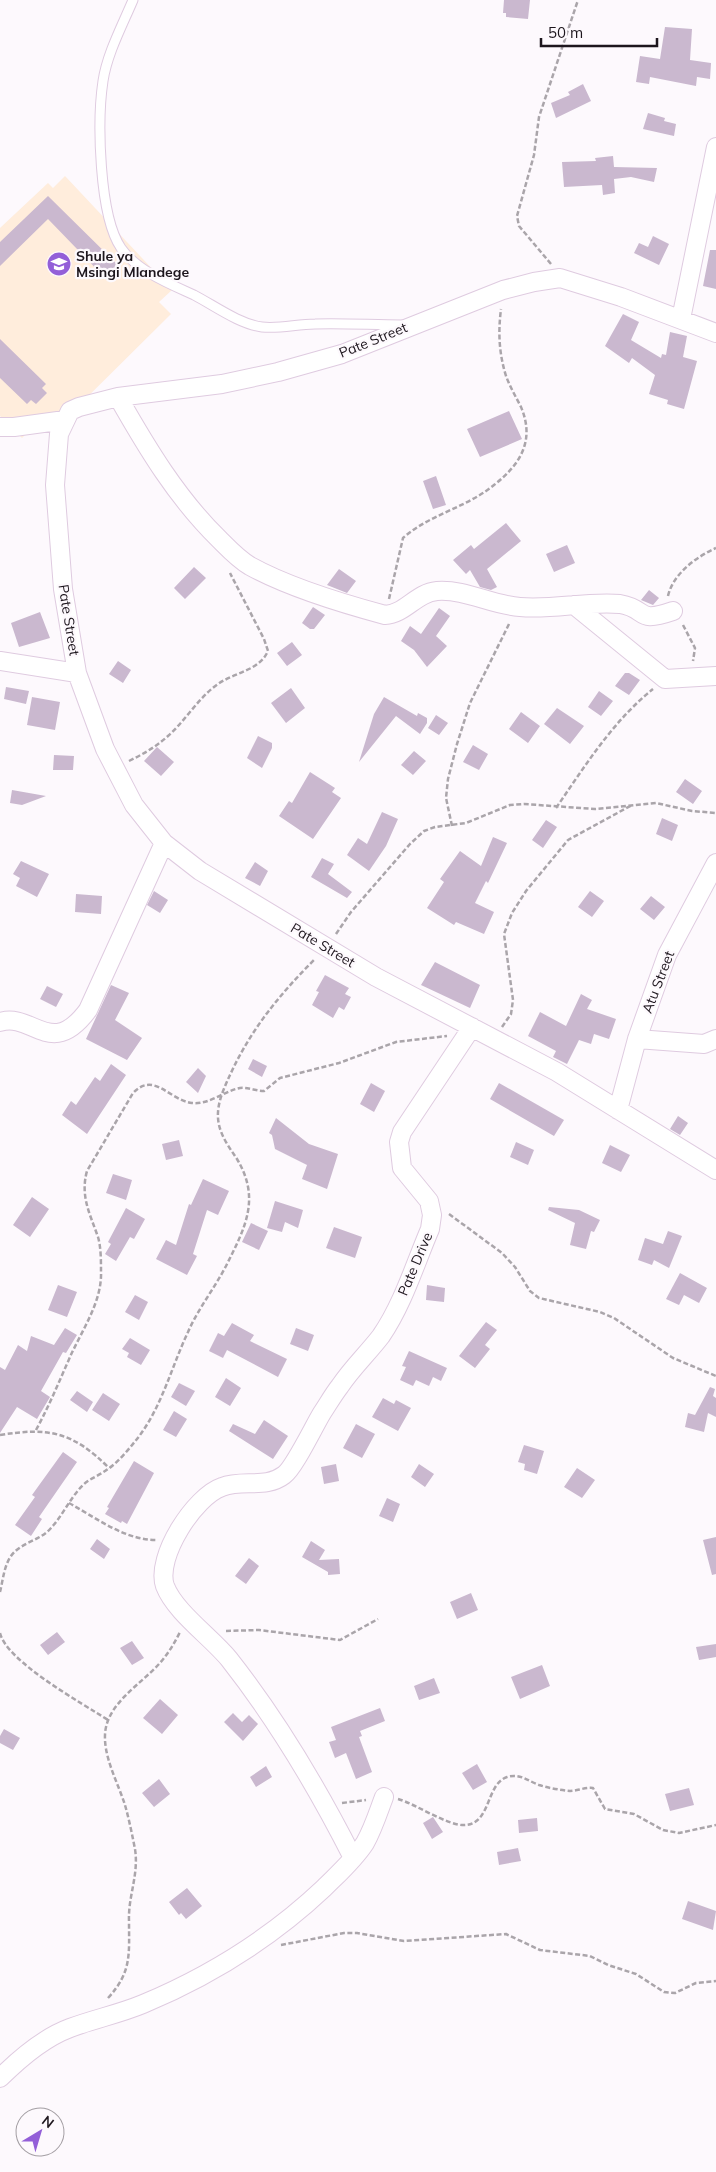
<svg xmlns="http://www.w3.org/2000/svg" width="716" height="2172" viewBox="0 0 716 2172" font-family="Mulish,sans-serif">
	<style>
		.education { fill: #ffeddc }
		.building { fill: #cab8cf }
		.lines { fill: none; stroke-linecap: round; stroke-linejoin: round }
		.lane-casing { stroke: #dfcbe0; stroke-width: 11 }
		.street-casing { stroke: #dfcbe0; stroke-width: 20 }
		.path { stroke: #aaa5aa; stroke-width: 2.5; stroke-dasharray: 5 2.5; stroke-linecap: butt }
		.lane { stroke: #fff; stroke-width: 9 }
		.street { stroke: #fff; stroke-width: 18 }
		.labels { text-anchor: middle; stroke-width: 4.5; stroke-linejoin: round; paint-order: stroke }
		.poi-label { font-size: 14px; font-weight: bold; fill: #1d161d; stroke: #fdf9fd; text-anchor: start }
		.street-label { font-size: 14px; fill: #1d161d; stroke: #fdf9fd }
	</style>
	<rect width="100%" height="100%" fill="#fdf9fd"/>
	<path class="education" d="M65,176L172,290L159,302L171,314L53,431L41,419L22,438L0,416V228L48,183L53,188Z"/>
	<path class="building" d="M504,0H530L528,19L506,17V13H503Z
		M665,27L692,29L690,60L711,63L710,79L697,77L696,86L650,77L649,84L636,82L640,56L660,59Z
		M583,84L591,101L556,118L551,103L570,95L568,92Z
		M648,113L665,118L664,121L676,124L674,136L643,129Z
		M613,156L614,167L657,168L654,182L631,177L614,179L615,193L603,195L602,185L564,187L562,162L596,161L595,158Z
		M48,196L120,267L107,280L48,219L0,266V242Z
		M653,236L669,244L659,265L634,253L639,243L648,247Z
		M710,250H716V289L703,286Z
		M623,314L639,322L631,340L661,358L662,354L666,355L670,332L687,336L683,357L697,361L684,409L667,404L668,400L649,394L655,375L632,358L629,363L605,346Z
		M0,339L46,384L42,388L47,393L36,404L31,400L27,404L0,378Z
		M509,411L522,439L480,457L467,429Z
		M436,476L446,505L433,509L423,481Z
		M506,523L521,541L487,569L497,587L491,590L480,587L470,570L466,574L453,560L471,545L474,549Z
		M567,545L575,563L554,572L546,554Z
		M194,567L206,578L185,599L174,588Z
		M339,569L356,581L347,593L327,585Z
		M649,590L659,598L653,605L641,600Z
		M313,607L325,615L314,629H310L302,623Z
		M439,608L450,616L436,636L447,646L427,667L414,650L401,641L410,626L421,634Z
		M40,612L50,638L19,647L11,623Z
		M292,642L302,655L287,666L277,653Z
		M118,661L131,670L123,683L109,674Z
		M625,673H629L640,680L629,695L615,686Z
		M6,687L29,691L26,704L4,699Z
		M291,688L305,708L286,723L271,703Z
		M599,691L613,701L601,716L588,707Z
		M32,697L60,702L55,730L27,725Z
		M384,697L417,716L418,713L427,718V723L420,734L396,716L359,762L374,714Z
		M557,708L584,726L570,744L544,724Z
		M521,712L540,726L528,743L509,729Z
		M436,715L448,723L439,735L428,728Z
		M258,736L272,743V748L262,768L247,758Z
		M473,745L488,754L479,770L463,762Z
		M157,747L174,762L161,776L144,761Z
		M414,751L426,761L413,775L401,765Z
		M54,755L74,756L73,770H53Z
		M310,772L335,788L332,792L341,798L313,839L279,816L289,801L292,803Z
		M685,779L702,791L693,804L676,792Z
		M12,790L46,796L22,805L10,803Z
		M382,812L398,819L386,846L369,871L347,855L358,838L367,844Z
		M662,818L678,825L672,841L656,834Z
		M546,820L557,827L543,848L532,840Z
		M493,837L507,843L488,883L486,881L475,903L494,912L484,934L456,922L454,925L427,908L444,882L440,879L460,851L481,866Z
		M322,858L334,864L328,874L352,892L347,898L311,877Z
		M21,861L49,874L37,897L16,886L20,878L13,874Z
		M255,862L268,871L260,886L245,878Z
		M154,891L168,900L160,913L147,905Z
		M590,891L604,901L592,917L578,907Z
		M76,894L102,896L101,914L75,912Z
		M651,896L665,907L654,920L640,909Z
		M435,962L480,985L470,1008L421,985Z
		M325,975L349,988L345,994L351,997L344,1010L339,1007L333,1018L312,1005L319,992L316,991Z
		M111,985L129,993L115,1020L142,1038L127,1060L86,1039Z
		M47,986L63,994L56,1007L40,999Z
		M581,994L592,1000L587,1009L616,1019L609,1039L594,1034L591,1044L579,1040L567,1064L553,1057L556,1051L528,1036L540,1012L566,1026Z
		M253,1059L267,1066L262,1077L248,1069Z
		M111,1064L126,1075L87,1134L62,1115L71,1101L76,1105L95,1077L100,1081Z
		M198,1068L206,1076L198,1093L186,1082Z
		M371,1083L385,1091L374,1112L360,1104Z
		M499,1083L564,1120L554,1136L490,1099Z
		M678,1116L688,1123L680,1135L670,1129Z
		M276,1118L309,1144L338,1154L327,1189L302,1179L307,1165L275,1149L272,1135L269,1133Z
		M179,1140L183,1156L166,1160L162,1144Z
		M516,1142L534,1150L528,1165L510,1157Z
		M610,1145L630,1155L621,1172L602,1163Z
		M113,1174L132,1180L126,1200L106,1193Z
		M203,1179L229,1191L218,1215L207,1210L193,1254L197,1256L187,1275L156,1259L166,1240L176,1245L189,1204L191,1205Z
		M32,1197L49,1209L30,1237L13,1225Z
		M275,1201L303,1210L298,1228L285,1222L282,1232L267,1228Z
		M549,1207L579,1210L600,1220L594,1232L591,1231L586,1249L570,1245L575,1223L548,1210Z
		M126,1208L145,1219L134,1239L130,1237L116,1261L105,1254L111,1244L108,1242Z
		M251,1223L268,1231L259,1250L242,1242Z
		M334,1227L362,1237L355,1258L326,1248Z
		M668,1231L682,1236L669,1268L654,1260L652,1265L638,1260L645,1238L663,1244Z
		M680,1273L707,1288L699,1303L684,1295L679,1305L666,1299Z
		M58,1285L77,1292L67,1317L48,1310Z
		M427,1285L445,1288L444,1302L426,1300Z
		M135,1295L148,1302L139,1320L125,1312Z
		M486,1322L497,1330L485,1345L490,1349L475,1368L459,1356Z
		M232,1323L254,1335L250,1341L287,1359L278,1377L227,1350L223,1358L209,1351L218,1333L224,1336Z
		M65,1328L77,1335L66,1353L63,1352L41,1391L50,1397L37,1419L17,1407L0,1433V1367L5,1370L18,1345L27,1351L31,1336L54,1345Z
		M296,1328L314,1335L308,1351L290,1344Z
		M130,1338L150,1350L141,1365L127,1357L129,1353L122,1349Z
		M409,1351L447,1368L441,1381L433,1377L429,1386L416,1380L413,1386L400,1380L406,1367L402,1366Z
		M226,1378L241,1388L230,1406L215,1397Z
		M179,1383L195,1391L186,1406L171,1397Z
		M710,1387L715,1389L713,1396L716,1398V1417L708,1413L704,1432L685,1427L688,1413L695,1415Z
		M77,1391L93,1402L87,1412L70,1400Z
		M103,1393L120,1404L109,1421L92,1410Z
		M383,1398L394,1404L396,1400L411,1408L398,1431L372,1417Z
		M174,1411L187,1419L176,1437L163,1430Z
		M264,1420L288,1436L273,1459L229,1431L233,1424L255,1434Z
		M356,1424L375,1434L362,1458L343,1448Z
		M524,1445L544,1451L537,1474L524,1470L525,1464L518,1462Z
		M63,1452L77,1462L39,1517L42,1519L31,1536L15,1525L35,1497L32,1495Z
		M134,1461L154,1473L127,1524L122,1521L121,1523L105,1514L109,1508L107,1507Z
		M336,1464L339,1481L324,1484L321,1467Z
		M419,1464L434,1474L425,1487L411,1477Z
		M577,1468L595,1480L582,1498L564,1487Z
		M387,1498L400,1504L393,1522L379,1516Z
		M716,1537V1574L712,1575L703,1540Z
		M97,1539L110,1549L104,1559L90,1549Z
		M311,1541L325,1550L319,1560L339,1559L340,1574L328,1575V1572L302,1557Z
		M249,1558L259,1566L246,1584L235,1576Z
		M471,1593L478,1610L457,1619L450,1602Z
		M57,1632L65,1642L48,1655L40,1645Z
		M132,1641L144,1658L132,1665L120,1648Z
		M716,1644V1657L699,1660L696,1647Z
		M542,1665L550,1686L520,1699L511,1677Z
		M434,1678L440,1693L419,1700L414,1686Z
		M160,1699L178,1715L162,1734L143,1718Z
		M380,1708L385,1721L360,1731L362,1736L359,1737L372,1772L356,1779L346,1753L335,1758L329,1742L336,1740L331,1727Z
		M233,1713L242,1722L249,1715L258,1724L243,1741L224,1722Z
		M4,1729L20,1738L13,1750L0,1743V1736Z
		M477,1764L487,1782L473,1790L462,1773Z
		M266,1766L272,1777L256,1787L250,1777Z
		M159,1779L170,1794L154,1807L142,1793Z
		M689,1788L694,1805L670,1811L665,1794Z
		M433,1817L443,1832L432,1839L423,1823Z
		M537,1818L538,1831L519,1833L518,1820Z
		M518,1848L521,1861L499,1865L497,1852Z
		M187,1888L202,1906L186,1919L181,1913L179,1915L169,1902Z
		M688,1901L716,1911L713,1930L682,1919Z"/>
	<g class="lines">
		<defs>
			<path id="lane" d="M133,0C122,26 107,54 103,81C97,121 99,216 121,248C137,271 170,284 194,295C215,306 239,324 262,327C280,329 297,324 315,324C344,323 373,325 402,325"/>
			<path id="street" d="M681,319L716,147
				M716,333L621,297L560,278L534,282L503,290L342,354L278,372L222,384L118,397L79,407L70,411L59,434L55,485L63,589L77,673L105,749L134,805L164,843L200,871L376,977L557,1072L716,1170
				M118,397C147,448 177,498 219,539C228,548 238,559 250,566C288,587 344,604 385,615C405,614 416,593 437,591C466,589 491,605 520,607C553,610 586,601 620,604C649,609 635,624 673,611
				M0,427H14L65,420
				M574,605L665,679L716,676
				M0,661L77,673
				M0,1022C33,1012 51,1060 88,1010L164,843
				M637,1039L704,1044L716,1039
				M618,1110L637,1039L667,955L716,863
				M353,1858C318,1789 277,1720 229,1659C211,1637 175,1612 165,1586C155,1557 195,1496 222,1487C242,1479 266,1489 284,1475C294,1468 314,1426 322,1413C328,1404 333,1395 340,1386C352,1368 368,1353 381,1336C403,1304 415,1264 430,1229L432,1215L429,1201L402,1168L399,1142L402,1132L472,1027
				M0,2078C20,2058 43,2038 70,2028C94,2019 119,2014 143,2004C210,1976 271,1938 324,1888C338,1874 354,1860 365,1843C373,1829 378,1813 384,1797"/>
		</defs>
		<use href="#lane" class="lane-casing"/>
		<use href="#street" class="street-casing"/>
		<path class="path" d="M551,264L519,226L517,216L534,155L539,117L578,0
			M668,596C673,574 696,557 716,548
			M389,599L403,538C430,514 466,508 494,485C521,464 535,440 521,407C516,397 510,387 506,376C499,353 498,333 501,309
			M683,625L695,648L693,661
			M129,761C143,754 156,747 168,736C186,720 198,698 218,684C235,672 259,671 268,651L264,639L230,573
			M556,808C585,766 613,721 653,689
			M452,826L446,798L448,779L457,744L470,703L510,622
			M336,934L351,912L410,844L424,831L435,827L466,823L510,805L524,804L595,809L656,803L692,811L716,813
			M502,1027L511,1014L513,1000L504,934L512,913L526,891L568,840L632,805
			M449,1214L502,1253L515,1267L530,1291L539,1298L600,1312L614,1318L673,1358L716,1376
			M36,1430C49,1406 59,1382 70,1357C82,1330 102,1302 101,1272C101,1261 101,1247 98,1237C90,1214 80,1196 87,1171L133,1093C154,1071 169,1100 192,1103C209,1105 224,1091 240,1088C248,1087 256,1091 264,1091L280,1078L339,1063L396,1042L447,1036
			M0,1435C49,1427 73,1432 109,1468
			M69,1503C95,1517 124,1540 156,1540
			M0,1592C3,1580 4,1566 11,1556C21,1542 40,1541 51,1528C63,1515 70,1498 83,1485C89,1479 98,1476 105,1471C118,1463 128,1450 137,1439C162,1407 171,1368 188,1332C198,1309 214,1289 226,1266C245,1228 261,1199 237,1159C229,1147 219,1134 218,1118C217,1103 224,1088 230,1075C251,1029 280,994 315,959
			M226,1631L259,1630L340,1640L378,1619
			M0,1633C7,1662 82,1703 108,1720
			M398,1799C416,1804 449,1827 466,1825C491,1823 486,1784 507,1777C520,1773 528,1781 539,1785C548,1788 561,1790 570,1791C577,1791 585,1787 593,1788L605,1809L634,1814L663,1830L679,1833L716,1825
			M342,1803L366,1800
			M281,1945L344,1933H357L404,1941L506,1934L540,1950L590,1956L608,1965L636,1974L664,1992L675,1993L696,1983L716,1981
			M108,1998C132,1972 129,1954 129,1921C128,1896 139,1875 135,1849C132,1834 129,1819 125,1805C118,1783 104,1758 105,1735C106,1704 140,1685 159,1664C168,1654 174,1644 180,1632"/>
		<use href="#lane" class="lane"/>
		<use href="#street" class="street"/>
	</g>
	<defs>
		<symbol id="school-disc" viewBox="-11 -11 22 22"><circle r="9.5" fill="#935fd8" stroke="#fdf9fd"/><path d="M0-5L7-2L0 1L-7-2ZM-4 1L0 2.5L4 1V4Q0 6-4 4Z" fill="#fff"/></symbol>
	</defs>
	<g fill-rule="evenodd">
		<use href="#school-disc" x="45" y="250" width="28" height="28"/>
	</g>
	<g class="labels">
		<g class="poi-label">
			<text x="76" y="261">Shule ya<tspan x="76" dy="16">Msingi Mlandege</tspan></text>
		</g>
		<g class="street-label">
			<text transform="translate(373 340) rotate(-22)" y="5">Pate Street</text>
			<text transform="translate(69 620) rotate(81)" y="5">Pate Street</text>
			<text transform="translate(323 945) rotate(31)" y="5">Pate Street</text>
			<text transform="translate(658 982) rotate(-69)" y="5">Atu Street</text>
			<text transform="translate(415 1264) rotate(-67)" y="5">Pate Drive</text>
		</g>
	</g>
	<g transform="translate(40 2132) rotate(38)"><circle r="24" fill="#fdf9fd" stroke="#a39ea3"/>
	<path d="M0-4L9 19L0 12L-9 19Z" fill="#935fd8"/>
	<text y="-8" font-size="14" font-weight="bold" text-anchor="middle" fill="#1d161d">N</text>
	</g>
	<path d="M541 38v8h116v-8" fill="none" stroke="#1d161d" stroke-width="2.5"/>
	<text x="548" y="38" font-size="15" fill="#1d161d" stroke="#fdf9fd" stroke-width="4" paint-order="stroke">50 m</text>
</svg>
